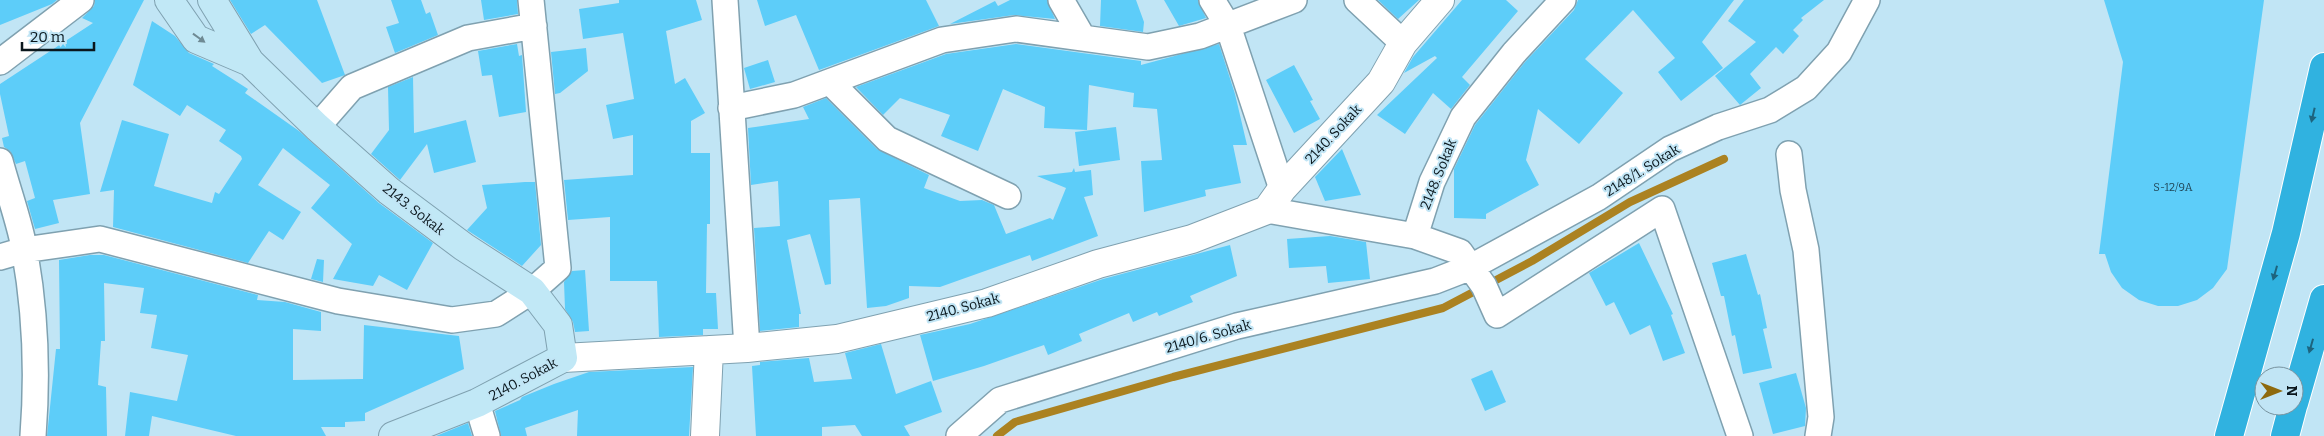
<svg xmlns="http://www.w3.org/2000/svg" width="2324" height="436" viewBox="0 0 2324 436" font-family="Bitter,serif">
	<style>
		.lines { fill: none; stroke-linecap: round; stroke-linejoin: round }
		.stream { stroke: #ab8221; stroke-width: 8 }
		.building { fill: #5dcdf9 }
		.minor-casing { stroke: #7fa1b0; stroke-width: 28 }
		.tertiary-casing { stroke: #7fa1b0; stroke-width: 30 }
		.secondary-casing { stroke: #7fa1b0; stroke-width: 30 }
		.motorway-casing { stroke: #fff; stroke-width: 30 }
		.minor { stroke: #fff; stroke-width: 25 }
		.tertiary { stroke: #fff; stroke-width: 28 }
		.secondary { stroke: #c1e8f6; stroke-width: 28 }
		.motorway { stroke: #30b2e0; stroke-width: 28 }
		.oneway { fill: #6f8a94 }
		.oneway2 { fill: #1d647e }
		.labels { text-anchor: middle; stroke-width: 4; stroke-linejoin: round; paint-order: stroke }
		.number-label { font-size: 11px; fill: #1f4454 }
		.street-label { font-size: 14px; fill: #0a171d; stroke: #c1e5f5 }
	</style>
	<rect width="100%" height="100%" fill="#c1e5f5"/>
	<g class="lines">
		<path class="stream" d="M997,436L1015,422L1173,377L1443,308L1532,261L1630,202L1724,159"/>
	</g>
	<path class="building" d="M0,0H57L52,4L0,25Z
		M95,0H144L80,123L90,194L53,200L59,223L35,229L27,201L35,198L25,161L16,164L10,151L4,147L2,138L9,136L0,94V84L93,23L82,18L94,6Z
		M230,0H317L345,75L322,83L265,25L251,34Z
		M391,0H421L426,14L430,12L438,35L395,53L386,27L399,23Z
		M481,0H517L518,14L484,20Z
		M619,0H696L702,20L666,31L675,84L685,78L705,113L691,121V153H710V224H707L706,293H716L718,329H703V335L659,337L657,281H610V217L568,220L564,180L633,175V135L613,139L606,105L634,99L623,33L583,39L579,9L619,3Z
		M757,0H926L939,26L819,70L796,15L765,26Z
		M1010,0H1047L1055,19L1014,15L950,24L995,1L998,6Z
		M1101,0H1136L1144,22L1143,32L1100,26Z
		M1164,0H1198L1206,18L1179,26Z
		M1378,0H1419L1398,19Z
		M1462,0H1506L1518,11L1462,77L1470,85L1451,109L1433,93L1405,134L1377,115L1437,58L1435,56L1404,73L1413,57Z
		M1578,0H1734L1702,42L1723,68L1681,101L1658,72L1675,58L1633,10L1585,59L1623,93L1579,144L1538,109L1526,160L1539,185L1486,214V219L1454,218V169L1475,125L1525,62L1574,10Z
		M1744,0H1824L1801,18L1803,20L1793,30L1799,36L1783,54L1776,47L1750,74L1761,88L1740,105L1715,76L1756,42L1728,21Z
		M2104,0H2264L2227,269L2213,288L2197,300L2178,306H2158L2139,300L2122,288L2111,272L2105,254H2099L2123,62Z
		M152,21L175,36L189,53L214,64L212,66L248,89L245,93L299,131L379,203L433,243L407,290L379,275L373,286L333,279L352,244L311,208L330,185L283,148L258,185L301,212L283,240L269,231L248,263L113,227L114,190L100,192L122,120L169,134L154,186L212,203L215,192L219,194L242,159L241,156L219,141L226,130L187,105L180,116L133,85Z
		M517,44L519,56L522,55L526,112L499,117L492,75L482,76L478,51Z
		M1016,44L1141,61V65L1219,44L1235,94L1247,145H1233L1241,183L1205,190L1206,196L1144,212L1141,161L1162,160L1157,109L1133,107L1134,93L1089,85L1087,130L1044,128L1045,107L1003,89L978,151L941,136L950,115L900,98L883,115L856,87L946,54Z
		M586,48L588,71L560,93L555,94L551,52Z
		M768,60L775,82L750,89L744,68Z
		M1294,65L1313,100L1310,101L1320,119L1294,133L1266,80Z
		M413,77L414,133L466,120L476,162L434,173L427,144L400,180L371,154L389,130L388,87Z
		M826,98L877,149L929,175L924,188L960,201L982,200L994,205L1006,234L1050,218L1053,220L1066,188L1037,176L1072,172L1074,168L1075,172L1091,170L1093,195L1084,197L1098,236L1032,261L1030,255L940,287L909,286V298L886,306L867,308L860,198L829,200L831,284L825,285L810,234L787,240L801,314H799V327L760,331L754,228L780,226L778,181L751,185L748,128L809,119L803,107Z
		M1116,127L1120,160L1079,166L1075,132Z
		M1342,149L1361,195L1325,201L1315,177Z
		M525,182H535L541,245L522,266L467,230L487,208L482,185Z
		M1330,236L1366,242L1370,279L1328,283L1326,266L1289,268L1287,239Z
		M1639,243L1673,314L1671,315L1685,353L1663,361L1650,325L1630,335L1614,302L1606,306L1589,273Z
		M1230,245L1237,276L1190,296L1193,302L1159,316L1157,312L1133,322L1129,313L1079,334L1082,341L1048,355L1044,345L984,366L933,381L920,335L970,324L1103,279Z
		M1746,254L1758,295L1760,294L1767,328L1763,329L1772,368L1743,374L1735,335L1732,336L1724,296H1721L1712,263Z
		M90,255H104L258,295L257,300L285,302L321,312V331L293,329V380L363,379L364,325L459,336L464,369L365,413V421L345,422V427H321L326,436H236L152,416L149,436H125L130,392L177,401L188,355L151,348L157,315L140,313L144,288L104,283L105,341H101L98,385L106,387L107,436H47L56,349H60L59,260Z
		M317,259L324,260L323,282L311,279Z
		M585,270L589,331L575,332L573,322L565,309L564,282L572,271Z
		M881,344L896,394L931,381L942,412L904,426L910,436H862L855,425L822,427V436H756L752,366L760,365V362L809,358L814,382L852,379L845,353Z
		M693,367L689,436H577L578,410L525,428L527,436H501L495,411L520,400L522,397L554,384L589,372Z
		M1492,370L1506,402L1485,411L1471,379Z
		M1796,373L1806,408L1805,426L1773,434L1759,383Z
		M468,423L472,436H436Z"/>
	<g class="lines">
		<defs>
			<path id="minor" d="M725,0L747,348
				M1061,0L1083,38
				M1212,0L1228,26L1282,189
				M1357,0L1403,43
				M0,62L81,0
				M830,82L887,139L1008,196
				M731,108L794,95L942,40L1016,29L1148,47L1200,36L1294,0
				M317,127L352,87L468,38L534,26
				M1789,154L1793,190L1806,250L1821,417L1818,436
				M0,161C7,187 16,212 22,238C35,302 38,371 33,436
				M1267,210L1415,236L1432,182L1463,117L1514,53L1563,0
				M1415,236L1460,252L1484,286L1497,315L1662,209L1740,436
				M0,257L24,250L100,239L338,301L452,320L496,314L532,291L558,268L531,0
				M477,403L487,436
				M959,436L1000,400L1237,326L1435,281L1471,267L1599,197L1670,149L1718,127L1770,110L1806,88L1839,52L1867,0"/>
			<path id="tertiary" d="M563,358L747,348L837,339L987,303L1098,264L1192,239L1267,210L1282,189L1381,82L1403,43L1440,0
				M705,436L709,350"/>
			<path id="secondary" d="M169,0L196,39L250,62
				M212,0L250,62L317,127L389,191L464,247L532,291L558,325L563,358L477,403L393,436"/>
			<path id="motorway" d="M2294,403L2324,299
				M2229,436L2286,233L2324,67
				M2285,436L2293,406"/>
		</defs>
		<use href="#minor" class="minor-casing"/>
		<use href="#tertiary" class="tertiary-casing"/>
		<use href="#secondary" class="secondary-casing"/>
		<use href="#motorway" class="motorway-casing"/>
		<use href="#minor" class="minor"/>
		<use href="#tertiary" class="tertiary"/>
		<use href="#secondary" class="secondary"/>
		<use href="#motorway" class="motorway"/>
	</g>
	<defs><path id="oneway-solid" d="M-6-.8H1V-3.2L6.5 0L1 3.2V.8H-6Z" transform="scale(1.25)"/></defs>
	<use class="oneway" href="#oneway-solid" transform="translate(199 38) rotate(36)"/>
	<g class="oneway2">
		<use href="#oneway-solid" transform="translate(2313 115) rotate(103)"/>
		<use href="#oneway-solid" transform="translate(2275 273) rotate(106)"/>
		<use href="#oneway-solid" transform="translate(2311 346) rotate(106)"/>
	</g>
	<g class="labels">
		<g class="number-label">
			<text x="2173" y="191">S-12/9A</text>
		</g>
		<g class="street-label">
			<text transform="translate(1333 134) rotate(-47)" y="5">2140. Sokak</text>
			<text transform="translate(1642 170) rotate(-32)" y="5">2148/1. Sokak</text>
			<text transform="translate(1438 174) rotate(-68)" y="5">2148. Sokak</text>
			<text transform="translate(414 209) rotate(38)" y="5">2143. Sokak</text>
			<text transform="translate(963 307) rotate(-15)" y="5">2140. Sokak</text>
			<text transform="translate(1208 336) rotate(-16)" y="5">2140/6. Sokak</text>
			<text transform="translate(523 379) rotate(-28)" y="5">2140. Sokak</text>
		</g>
	</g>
	<g transform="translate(2279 391) rotate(90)"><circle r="24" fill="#c1e5f5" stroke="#78939f"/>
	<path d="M0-4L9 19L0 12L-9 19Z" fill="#8e6a0e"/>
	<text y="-8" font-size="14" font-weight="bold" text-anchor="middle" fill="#0a171d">N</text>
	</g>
	<path d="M22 42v8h72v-8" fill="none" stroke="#0a171d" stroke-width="2.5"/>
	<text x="30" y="42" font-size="15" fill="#0a171d" stroke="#c1e5f5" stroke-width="4" paint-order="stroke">20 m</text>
</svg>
